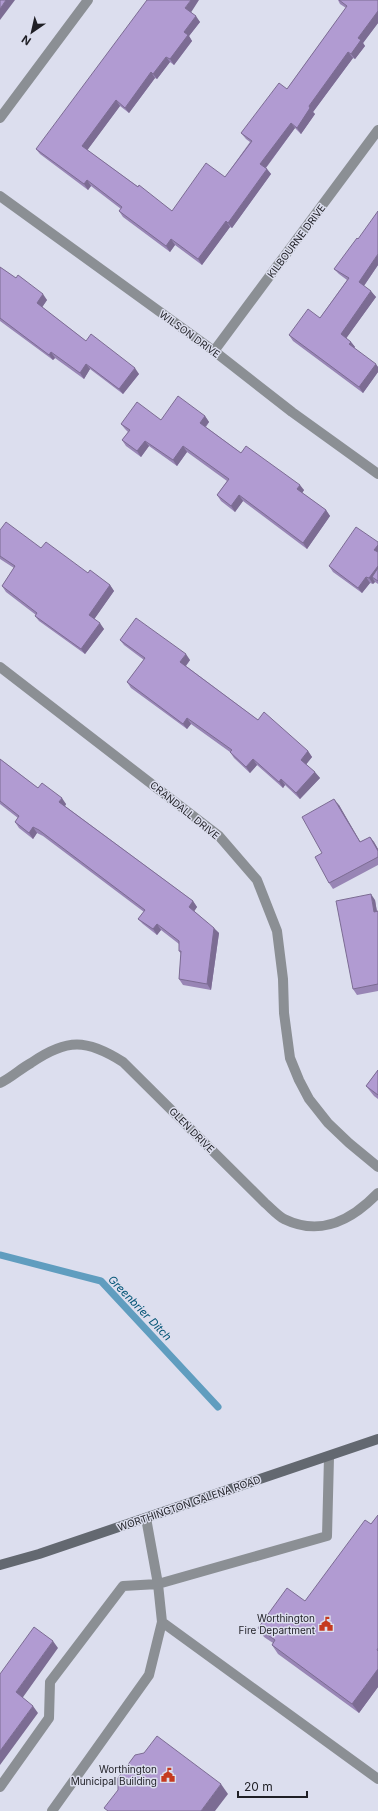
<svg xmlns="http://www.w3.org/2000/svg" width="378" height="1811" viewBox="0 0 378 1811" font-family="Inter,sans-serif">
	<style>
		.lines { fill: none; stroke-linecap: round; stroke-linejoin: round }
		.stream { stroke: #609dbf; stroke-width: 7 }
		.lane { stroke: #8b8f94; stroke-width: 10 }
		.street { stroke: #8b8f94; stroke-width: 10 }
		.secondary { stroke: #636870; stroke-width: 10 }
		.wall { fill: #9885b5 }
		.shaded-wall { fill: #7c6c93 }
		.building { fill: #b19bd2; stroke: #7c6c93 }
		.labels { text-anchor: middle; stroke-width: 3; stroke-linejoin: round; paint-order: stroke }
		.street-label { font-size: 10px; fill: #1f1f25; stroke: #dcdeee }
		.poi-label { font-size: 10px; fill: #1f1f25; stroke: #dcdeee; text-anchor: end }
		.water-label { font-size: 11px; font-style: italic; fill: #005375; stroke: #dcdeee }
	</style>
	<rect width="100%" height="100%" fill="#dcdeee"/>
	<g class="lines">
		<path class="stream" d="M0,1255L101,1281L218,1407"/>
		<path class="lane" d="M162,1622L378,1779
			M0,1787L49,1718L50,1682L123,1586L158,1584L327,1536L329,1457
			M52,1811L149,1675L162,1622L158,1584L146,1518"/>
		<path class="street" d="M0,118L88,0
			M0,196L214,351L292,412L378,474
			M214,351L378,130
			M0,667L219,836L257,880L277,931L283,979L284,1013L290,1058L299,1080L309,1099L328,1123L349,1143L378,1167
			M0,1083C11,1078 20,1069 31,1063C67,1038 87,1039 123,1062L265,1203C271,1208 277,1215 284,1219C321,1237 352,1220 378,1193"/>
		<path class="secondary" d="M0,1565L39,1554L378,1439"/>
	</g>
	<path class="wall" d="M338,0H378V23L363,43L365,46L355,59L353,58L313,112L315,114L301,134L295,128L266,168L271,174L232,228L230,227L202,265L175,245L170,252L123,217L119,211L121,209L91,186L88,190L40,154L36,149L191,12L200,22L189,36L192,41L174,65L170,62L157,79L155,78L129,113L120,106L87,150L172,211L225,177L250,142L246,139L241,133L287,89L346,8L340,4Z
		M358,239L378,265L364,286L376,297L346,338L351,342L355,347L354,348L378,367V372L363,393L293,341L289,335L320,318L347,280L339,274L334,269Z
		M0,267L47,300L42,307L86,341L139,374L123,394L90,369L84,379L55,358L53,360L0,321Z
		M205,416L209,422L206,427L241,453L304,490L302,493L326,510L330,516L307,549L243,501L235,512L221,501L217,495L227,481L187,452L177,466L149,446L141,457L126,446L122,440L128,432L125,429L121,424Z
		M0,530L41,548L110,585L114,591L94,619L104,629L85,654L39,621L35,616L36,615L6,592L2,586L14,568L0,559Z
		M378,542V584L375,582L373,584L370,583L362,593L333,572L329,566Z
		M120,640L190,660L186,666L258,720L308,751L312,757L306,764L320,778L300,799L285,785L283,788L257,765L250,773L234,758L230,752L191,724L187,729L131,688L127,682L144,660L124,645Z
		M0,759L38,788L66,804L65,806L193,901L197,907L194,911L219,933L211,990L183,985L179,979L181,954L179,951V944L161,930L157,935L143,924L138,919L144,912L43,836L37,833L33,839L19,828L15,822L18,818L0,804Z
		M339,805L360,842L370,837L374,842L378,849V865L333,889L329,883L322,853Z
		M375,900L377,912L378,911V991L357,995L353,989Z
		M378,1070V1099L374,1096L366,1086Z
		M378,1515V1687L359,1713L278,1654L272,1645L273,1643L264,1637L258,1628L305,1601L371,1524Z"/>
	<path class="shaded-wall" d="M6,0H15L0,20V9Z
		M191,0H199L190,14L185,8Z
		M378,11V23L363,43L365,46L355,59L351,54L358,38Z
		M196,16L200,22L189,36L192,41L174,65L170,59L184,32Z
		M348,52L353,58L313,112L315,114L301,134L297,128L309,106Z
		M166,57L170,62L157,79L153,74Z
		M151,72L155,78L129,113L125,108Z
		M116,100L120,106L86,152L82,146Z
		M291,123L295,128L264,170L260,164Z
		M267,169L271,174L232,228L228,223Z
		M87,180L91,186L88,190L84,184Z
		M226,221L230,227L202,265L198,259Z
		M171,239L175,245L170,252L166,246Z
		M378,254V265L363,287L359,282Z
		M371,291L376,297L345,340L341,334Z
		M43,294L47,300L41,309L37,303Z
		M351,342L355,347L353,350L349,344Z
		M51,352L55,358L53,360L49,355Z
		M86,364L90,369L84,379L80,373Z
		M376,364L378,367V372L363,393L359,387Z
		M135,368L139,374L123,394L119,389Z
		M205,416L209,422L204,428L200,423Z
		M145,441L149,446L141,457L137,451Z
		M183,446L187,452L177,466L173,460Z
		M300,485L304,490L301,495L297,489Z
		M239,495L243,501L235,512L231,506Z
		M326,510L330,516L307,549L303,543Z
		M378,545V555L374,550Z
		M378,566V578L372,577L375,582L373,584L369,578Z
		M366,577L370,583L362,593L358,588Z
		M110,585L114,591L93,621L89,615Z
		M100,623L104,629L85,654L81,649Z
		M186,654L190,660L184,668L180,662Z
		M187,718L191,724L187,729L183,724Z
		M308,751L312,757L305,766L301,760Z
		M253,759L257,765L250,773L246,767Z
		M315,772L320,778L300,799L296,793Z
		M281,779L285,785L283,788L279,782Z
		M62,798L66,804L64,808L59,802Z
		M334,799L339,805L364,848L360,842Z
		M33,827L37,833L33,839L29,833Z
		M370,837L374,842L378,849V851Z
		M371,894L375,900L378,918L374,912Z
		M193,901L197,907L193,913L189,907Z
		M157,924L161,930L157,935L153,929Z
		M214,928L219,933L211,990L207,984Z
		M53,1641L58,1648L21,1700L16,1692Z
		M378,1669V1687L359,1713L352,1704Z
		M33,1706L38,1713L0,1765V1751Z
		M221,1784L228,1794L215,1811H201Z"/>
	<path class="building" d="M0,0H6L0,9Z
		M147,0H191L185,8L196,16L184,32L188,35L170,59L166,57L153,74L151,72L125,108L116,100L82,146L138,187L139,185L172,211L206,163L225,177L252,141L241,133L279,83L287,89L347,6L339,0H378V11L358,38L361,40L351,54L348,52L309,106L310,108L297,128L291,123L260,164L267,169L228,223L226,221L198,259L171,239L166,246L119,211L122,207L87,180L84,184L36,149Z
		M378,211V254L359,282L371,291L341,334L351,342L349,344L376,364L359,387L289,335L308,309L320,318L349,278L334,269L357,238L358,239Z
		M0,267L16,278L18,275L43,294L37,303L86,341L91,334L135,368L119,389L86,364L80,373L51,352L49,355L0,318Z
		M178,396L205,416L200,423L241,453L246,446L300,485L297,489L326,510L303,543L239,495L231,506L217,495L229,479L183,446L173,460L145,441L137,451L122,440L130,430L121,424L137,402L161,420Z
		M6,522L41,548L46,542L88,573L90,570L110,585L89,615L100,623L81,649L35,616L37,613L2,586L15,566L0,556V530Z
		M356,527L378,542V545L374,550L378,552V566L369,578L366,577L358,588L329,566Z
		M378,568V581L372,577Z
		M136,618L186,654L180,662L258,720L264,712L308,751L301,760L315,772L296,793L281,779L279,782L253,759L246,767L230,752L232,750L187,718L183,724L127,682L145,658L120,640Z
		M0,759L38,788L42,783L62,798L59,802L193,901L189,907L214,928L207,984L179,979L181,951H179V941L157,924L153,929L138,919L145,910L39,830L33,827L29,833L15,822L19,816L0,801Z
		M334,799L360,842L370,837L378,851V857L329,883L315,857L322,853L302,817Z
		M371,894L374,912L378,911V984L353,989L336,901Z
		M378,1070V1095L366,1086Z
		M378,1515V1648L377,1650L378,1651V1669L352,1704L272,1645L275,1640L258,1628L287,1588L305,1601L365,1520L371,1524Z
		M34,1627L53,1641L16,1692L33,1706L0,1751V1674Z
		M157,1736L221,1784L201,1811H108L104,1808L118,1790V1778L135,1755L144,1753Z"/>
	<defs>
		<symbol id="civic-bare" viewBox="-9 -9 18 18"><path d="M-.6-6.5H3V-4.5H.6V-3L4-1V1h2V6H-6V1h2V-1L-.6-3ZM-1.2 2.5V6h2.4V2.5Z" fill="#c53a1f" stroke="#dcdeee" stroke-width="2.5" paint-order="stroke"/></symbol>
	</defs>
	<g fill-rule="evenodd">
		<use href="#civic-bare" x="316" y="1614" width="20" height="20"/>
		<use href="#civic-bare" x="158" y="1765" width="20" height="20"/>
	</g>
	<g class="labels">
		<g class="street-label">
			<text transform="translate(296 241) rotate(-53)" y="4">KILBOURNE DRIVE</text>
			<text transform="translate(190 334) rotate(36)" y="4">WILSON DRIVE</text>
			<text transform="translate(185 810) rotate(39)" y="4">CRANDALL DRIVE</text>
			<text transform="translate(192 1130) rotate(45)" y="4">GLEN DRIVE</text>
			<text transform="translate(189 1503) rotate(-19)" y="4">WORTHINGTON GALENA ROAD</text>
		</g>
		<g class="poi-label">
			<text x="315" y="1622">Worthington<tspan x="315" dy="12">Fire Department</tspan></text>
			<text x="157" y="1773">Worthington<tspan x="157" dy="12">Municipal Building</tspan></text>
		</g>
		<g class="water-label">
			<text transform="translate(140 1308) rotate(46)" y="4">Greenbrier Ditch</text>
		</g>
	</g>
	<g transform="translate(32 32) rotate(214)" stroke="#dcdeee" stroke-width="3" paint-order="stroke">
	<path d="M0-3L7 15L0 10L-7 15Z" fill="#1f1f25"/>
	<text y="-6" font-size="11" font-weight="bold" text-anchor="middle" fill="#1f1f25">N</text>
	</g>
	<path d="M238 1791v6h69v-6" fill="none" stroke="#1f1f25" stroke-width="2"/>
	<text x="244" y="1791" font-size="12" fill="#1f1f25" stroke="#dcdeee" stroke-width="3" paint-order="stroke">20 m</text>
</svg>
